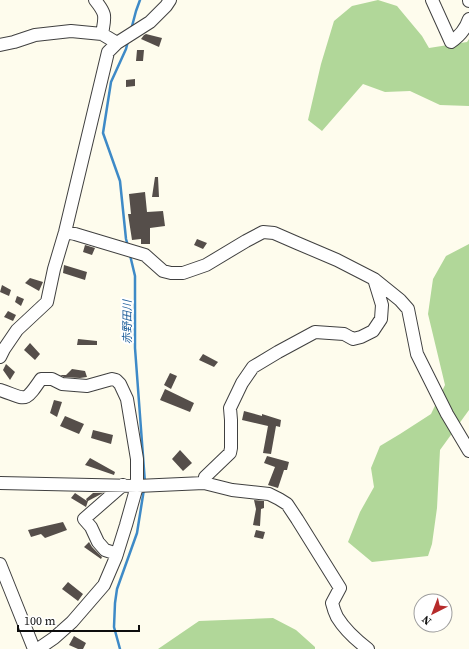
<svg xmlns="http://www.w3.org/2000/svg" width="469" height="649" viewBox="0 0 469 649" font-family="'Source Serif 4','Noto Sans JP',serif">
	<style>
		.forest { fill: #b1d799 }
		.lines { fill: none; stroke-linecap: round; stroke-linejoin: round }
		.stream { stroke: #3e8ac7; stroke-width: 2.5 }
		.building { fill: #554e4a }
		.minor-casing { stroke: #404040; stroke-width: 14 }
		.minor { stroke: #fff; stroke-width: 12 }
		.labels { text-anchor: middle; stroke-width: 4; stroke-linejoin: round; paint-order: stroke }
		.water-label { font-size: 11px; font-style: italic; fill: #1c5c99; stroke: #fff }
	</style>
	<rect width="100%" height="100%" fill="#fefced"/>
	<path class="forest" d="M378,0L397,6L422,36L429,48L467,42L469,39V106L440,105L410,91L385,92L363,84L322,131L308,120L321,64L334,21L352,6Z
		M469,244V410L440,450L437,508L432,544L428,556L372,562L348,542L360,512L374,487L371,468L380,446L400,434L431,414L445,385L428,314L433,279L446,256Z
		M273,618L296,630L315,647V649H158L199,621Z"/>
	<g class="lines">
		<path class="stream" d="M131,30L136,11L140,0
			M128,41L126,49L111,82L103,133L120,181L126,239L128,246
			M130,255L135,276V348L145,483
			M120,649L114,627L115,603L117,589L137,533L144,489"/>
	</g>
	<path class="building" d="M146,34L162,38L159,47L141,39L144,35Z
		M137,50H144L143,61H136Z
		M135,79V86L126,87V80Z
		M155,177H158L159,197H152Z
		M145,192L147,212L163,211L165,226L150,228V244H141V239L132,240L128,214H131L129,194Z
		M197,239L207,243L203,249L194,245Z
		M85,245L95,248L92,255L83,252Z
		M64,265L87,272L85,280L63,273Z
		M30,278L43,282L39,291L25,283Z
		M2,285L11,290L9,296L0,292Z
		M17,296L24,299L21,306L15,302Z
		M8,311L16,315L13,321L4,317Z
		M78,339L97,341V345H77Z
		M30,343L40,354L35,360L24,350Z
		M203,354L218,362L214,367L199,360Z
		M6,364L15,372L10,380L3,370Z
		M72,369L85,371L87,377L80,378L64,377L60,375H66Z
		M170,373L177,376L171,389L164,385Z
		M165,389L194,403L190,412L160,400Z
		M54,400L62,402L57,417L50,413Z
		M244,411L262,416V414L281,420L280,427L276,426L271,454L263,453L268,426L242,420Z
		M65,416L84,424L79,434L60,426Z
		M93,430L113,435L111,444L91,438Z
		M180,450L192,463L183,471L172,459Z
		M267,456L289,462L287,470H284L278,488L268,485L275,467L264,463Z
		M90,458L115,472L114,475L85,465Z
		M75,493L87,501L86,499L93,493H103L88,501L86,507L71,498Z
		M254,500L264,501V508L261,509L260,526L253,525L256,509Z
		M63,522L67,530L45,538L41,534L31,537L28,530Z
		M256,530L265,532L263,539L254,537Z
		M89,542L92,547L102,557L101,559L84,547Z
		M68,582L83,594L78,601L62,589Z
		M74,636L86,643L83,649H78L69,645Z"/>
	<g class="lines">
		<defs>
			<path id="minor" d="M95,0C107,15 105,16 102,34
				M432,0L451,42C460,36 466,28 469,19
				M469,0V1
				M0,45L14,42L35,35L71,31L102,34L117,43
				M65,232L75,234L145,255L163,271L171,273H183L206,265L246,241L263,232L274,233L297,243L337,260L374,279L400,300L408,309L417,354L447,414L469,451
				M0,357L4,349L17,330L47,302L54,269L65,232L108,52L117,43L150,22L166,6L170,0
				M0,390C27,399 24,404 41,379H52L62,384L87,386L112,379L116,380L120,384L127,399L137,459V486L126,525L116,557L104,585L72,622L54,638L38,649
				M0,483L137,486L204,483L232,490L269,494L279,499L287,504L297,519L340,588L332,603C333,607 335,613 337,617C345,630 356,640 368,649
				M204,483L205,477L230,453L231,448V420L230,408L242,383L253,367L278,352L315,332L344,334L353,339L361,337L373,331L381,319L382,305L374,279
				M117,554L105,550L98,542L91,527L84,519L123,485
				M0,564L34,649"/>
		</defs>
		<use href="#minor" class="minor-casing"/>
		<use href="#minor" class="minor"/>
	</g>
	<g class="labels">
		<g class="water-label">
			<text transform="translate(127 322) rotate(-90)" y="4">赤野田川</text>
		</g>
	</g>
	<g transform="translate(433 613) rotate(222)"><circle r="19" fill="#ffffff" stroke="#9e9e9e"/>
	<path d="M0-3L7 15L0 10L-7 15Z" fill="#b62b2b"/>
	<text y="-6" font-size="11" font-weight="bold" text-anchor="middle" fill="#0d0d0d">N</text>
	</g>
	<path d="M18 625v6h121v-6" fill="none" stroke="#0d0d0d" stroke-width="2"/>
	<text x="24" y="625" font-size="12" fill="#0d0d0d" stroke="#ffffff" stroke-width="3" paint-order="stroke">100 m</text>
</svg>
